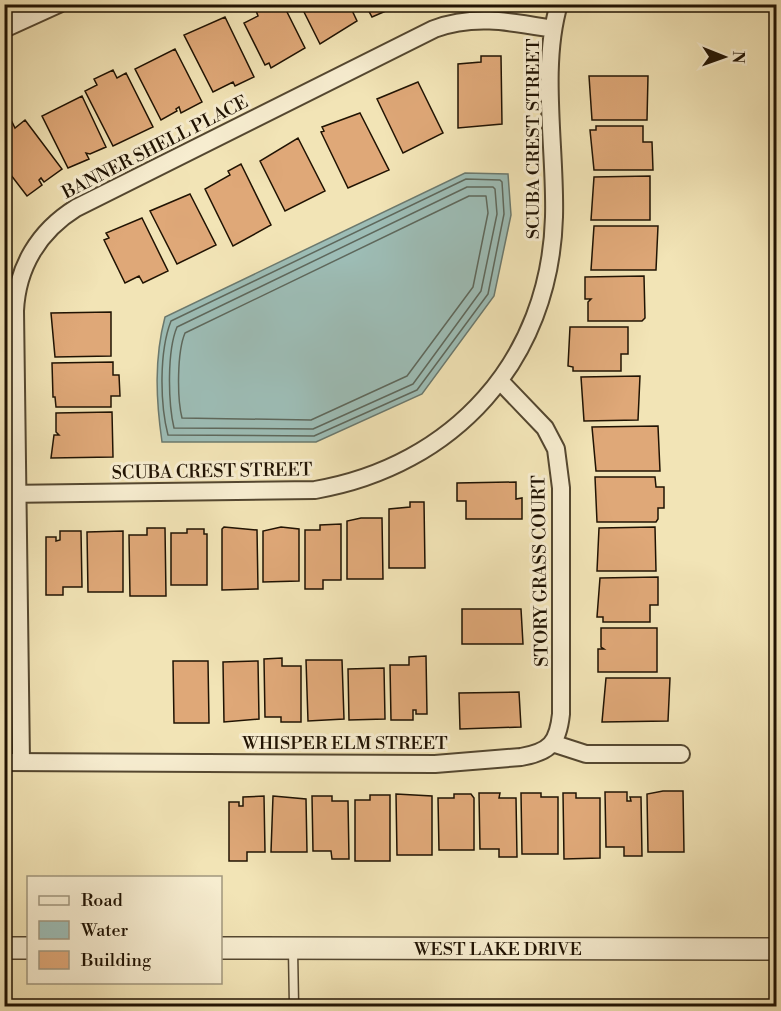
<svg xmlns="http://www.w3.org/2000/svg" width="781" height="1011" viewBox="0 0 781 1011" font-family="'Libre Bodoni',serif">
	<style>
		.water { fill: #9dbdb6; stroke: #6b796e; stroke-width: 1.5 }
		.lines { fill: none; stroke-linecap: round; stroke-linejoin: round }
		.shore { stroke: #5e685c; stroke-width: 1.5 }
		.building { fill: #dfa878; stroke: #201303; stroke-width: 1.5 }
		.service-casing { stroke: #544730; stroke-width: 11 }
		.minor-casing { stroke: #544730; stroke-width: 20 }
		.tertiary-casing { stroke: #544730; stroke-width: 24 }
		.service { stroke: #f7edd0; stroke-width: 8 }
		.minor { stroke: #f7edd0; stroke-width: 16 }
		.tertiary { stroke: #f7edd0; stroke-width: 21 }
		.labels { text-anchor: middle; stroke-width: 6; stroke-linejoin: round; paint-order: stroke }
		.street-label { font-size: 18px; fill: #201303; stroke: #f7edd0 }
	</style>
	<rect width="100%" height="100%" fill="#f2e4b6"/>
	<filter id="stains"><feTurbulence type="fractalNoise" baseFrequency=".00333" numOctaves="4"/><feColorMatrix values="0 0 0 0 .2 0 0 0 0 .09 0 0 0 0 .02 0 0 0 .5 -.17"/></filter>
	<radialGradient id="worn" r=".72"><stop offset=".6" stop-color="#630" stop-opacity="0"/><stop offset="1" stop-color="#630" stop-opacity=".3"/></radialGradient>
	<path class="water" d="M465,173L508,174L511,215L494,296L422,394L316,442H162C156,400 154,359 165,317Z"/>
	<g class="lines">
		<path class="shore" d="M466,179L500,180L502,182L504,214L488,294L417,390L314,436L168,435C160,404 159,352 171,321Z
			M467,187H493L495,189L497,214L481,291L413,384L313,429L174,428C168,402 167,351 177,327Z
			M469,196H486L488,213L473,287L407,376L311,420L182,418C177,398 177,352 185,333Z"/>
	</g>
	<path class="building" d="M262,4H283L305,48L271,68L269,63L265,65L244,23L258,16L255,8Z
		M300,4H349L357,21L320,44Z
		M365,4H402L372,17Z
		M225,17L254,77L235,86L233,82L213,92L184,35Z
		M175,49L202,102L181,113L179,107L176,109L177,111L161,120L135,69Z
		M481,56H501L502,124L458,128V64L481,62Z
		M113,70L117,78L126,73L153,127L113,146L85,91L97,85L94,79Z
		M589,76H648L647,120H592Z
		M418,82L443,133L403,153L377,99Z
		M82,96L106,147L90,154L86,153L89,159L68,168L42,116Z
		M360,113L389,170L348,188L321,132L324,131L322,127Z
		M25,120L62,169L44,182L41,178L39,180L42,185L27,196L4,166V128L12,122L15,128Z
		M596,126H643V142H652L653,170H594L590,130H596Z
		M298,138L325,191L285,211L260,161Z
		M241,164L271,225L233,246L205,189L230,175L228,171Z
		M650,176V220H591L594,177Z
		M190,194L216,245L177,264L150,211Z
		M142,218L168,271L143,283L139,276L125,283L104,240L109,238L106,233Z
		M594,226H658L656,270H591Z
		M644,276L645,318L642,321H588V302L591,299H585V277Z
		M111,312V356L55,357L51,313Z
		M570,327H628V354H621V371H573V367L568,366Z
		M113,362V375H119L120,396H111V407H56L55,397H53L52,363Z
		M640,376L638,420L584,421L581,377Z
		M112,412L113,457L51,458L54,435H59L56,432V413Z
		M658,426L660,471H596L592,427Z
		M595,477H655L656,487H664V508H658V519L656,522H597Z
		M516,482V499L522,498V519H466V501H457V483Z
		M410,502H424L425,568H389V509L410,507Z
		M361,518H382L383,579H347V521Z
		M341,524V580H323V589H305V530H320V525Z
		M224,527L257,530L258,589L222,590V529Z
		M281,527L299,529V581L263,582V531Z
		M655,527L656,571H597L599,528Z
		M147,528H165L166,596H130L129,535H147Z
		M187,529H204V534H207V585H171V533H187Z
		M60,531H81L82,587H63V595H46V537H56V541L60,540Z
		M123,531V592H88L87,532Z
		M658,577V605H650V622H603V617H597L600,578Z
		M462,609H521L523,644H462Z
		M601,628H657V672H598V649H604L601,647Z
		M426,656L427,714H416V710H413V720H391L390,665H409V657Z
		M282,658V666H301V722H281V717H265L264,659Z
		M306,660H342L344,719L308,721Z
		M173,661H208L209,723H174Z
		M258,661L259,719L224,722L223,662Z
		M384,668L385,719L349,720L348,669Z
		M606,678H670L668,721L602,722Z
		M519,692L521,727L460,729L459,693Z
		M663,791H683L684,852H648L647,794Z
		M605,792H627V801H631L630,797H641L642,856H624V847H606Z
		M479,793H500L499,798H516L517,857H499V849H480Z
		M521,793H541V797H558V854H522Z
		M563,793H576V798H600V858L564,859Z
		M396,794L432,796V855H397Z
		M454,794H471L474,798V850H439L438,798H454Z
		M370,795H390V861H355V800H370Z
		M264,796L265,852H247V861H229V802H239V806H243V797Z
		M273,796L306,799L307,852H271Z
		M312,796H332V801H348L349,859H332L331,851H313Z"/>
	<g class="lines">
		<defs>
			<path id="service" d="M293,949L294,1006"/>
			<path id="minor" d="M4,11L22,4
				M4,29L59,4
				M4,494L315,490C454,466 550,360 554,217C556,151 540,67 559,4
				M552,743L586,754H681
				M4,762L435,764L521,757C550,752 558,743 561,714V488L556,449L545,428L500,381
				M21,762L15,311C17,267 39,231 76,208L434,29C474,14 512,22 553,29"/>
			<path id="tertiary" d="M4,948H28
				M220,948L776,949"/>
		</defs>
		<use href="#service" class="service-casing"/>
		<use href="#minor" class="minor-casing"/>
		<use href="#tertiary" class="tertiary-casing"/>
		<use href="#service" class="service"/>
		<use href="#minor" class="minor"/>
		<use href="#tertiary" class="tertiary"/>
	</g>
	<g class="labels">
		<g class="street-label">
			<text transform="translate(533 139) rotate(-90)" y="6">SCUBA CREST STREET</text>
			<text transform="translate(155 147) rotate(-27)" y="6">BANNER SHELL PLACE</text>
			<text transform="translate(212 471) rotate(-1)" y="6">SCUBA CREST STREET</text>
			<text transform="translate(540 571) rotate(-91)" y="6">STORY GRASS COURT</text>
			<text x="345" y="749">WHISPER ELM STREET</text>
			<text x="498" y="955">WEST LAKE DRIVE</text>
		</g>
	</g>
	<rect width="781" height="1011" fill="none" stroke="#f2e4b6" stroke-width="24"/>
	<rect x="6" y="6" width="769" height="999" fill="none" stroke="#201303" stroke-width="3"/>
	<rect x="12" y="12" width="757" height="987" fill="none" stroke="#201303" stroke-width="1.5"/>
	<rect x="27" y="876" width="195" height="108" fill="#f7edd0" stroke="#a1967e" stroke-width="1.5"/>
	<rect x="39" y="896" width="30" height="9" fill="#f7edd0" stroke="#a1967e" stroke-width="1.5"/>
	<text x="81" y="906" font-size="18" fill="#201303">Road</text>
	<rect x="39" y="921" width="30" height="18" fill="#9dbdb6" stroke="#a1967e" stroke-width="1.5"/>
	<text x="81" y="936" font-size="18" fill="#201303">Water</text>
	<rect x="39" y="951" width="30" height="18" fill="#dfa878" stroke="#a1967e" stroke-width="1.5"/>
	<text x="81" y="966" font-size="18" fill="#201303">Building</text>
	<g transform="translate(724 57) rotate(91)" stroke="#f7edd0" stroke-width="4.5" paint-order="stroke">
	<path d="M0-4.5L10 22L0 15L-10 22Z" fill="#201303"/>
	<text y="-9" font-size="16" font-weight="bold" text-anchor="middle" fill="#201303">N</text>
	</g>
	<rect width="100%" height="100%" filter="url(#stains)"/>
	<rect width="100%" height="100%" fill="url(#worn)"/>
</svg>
